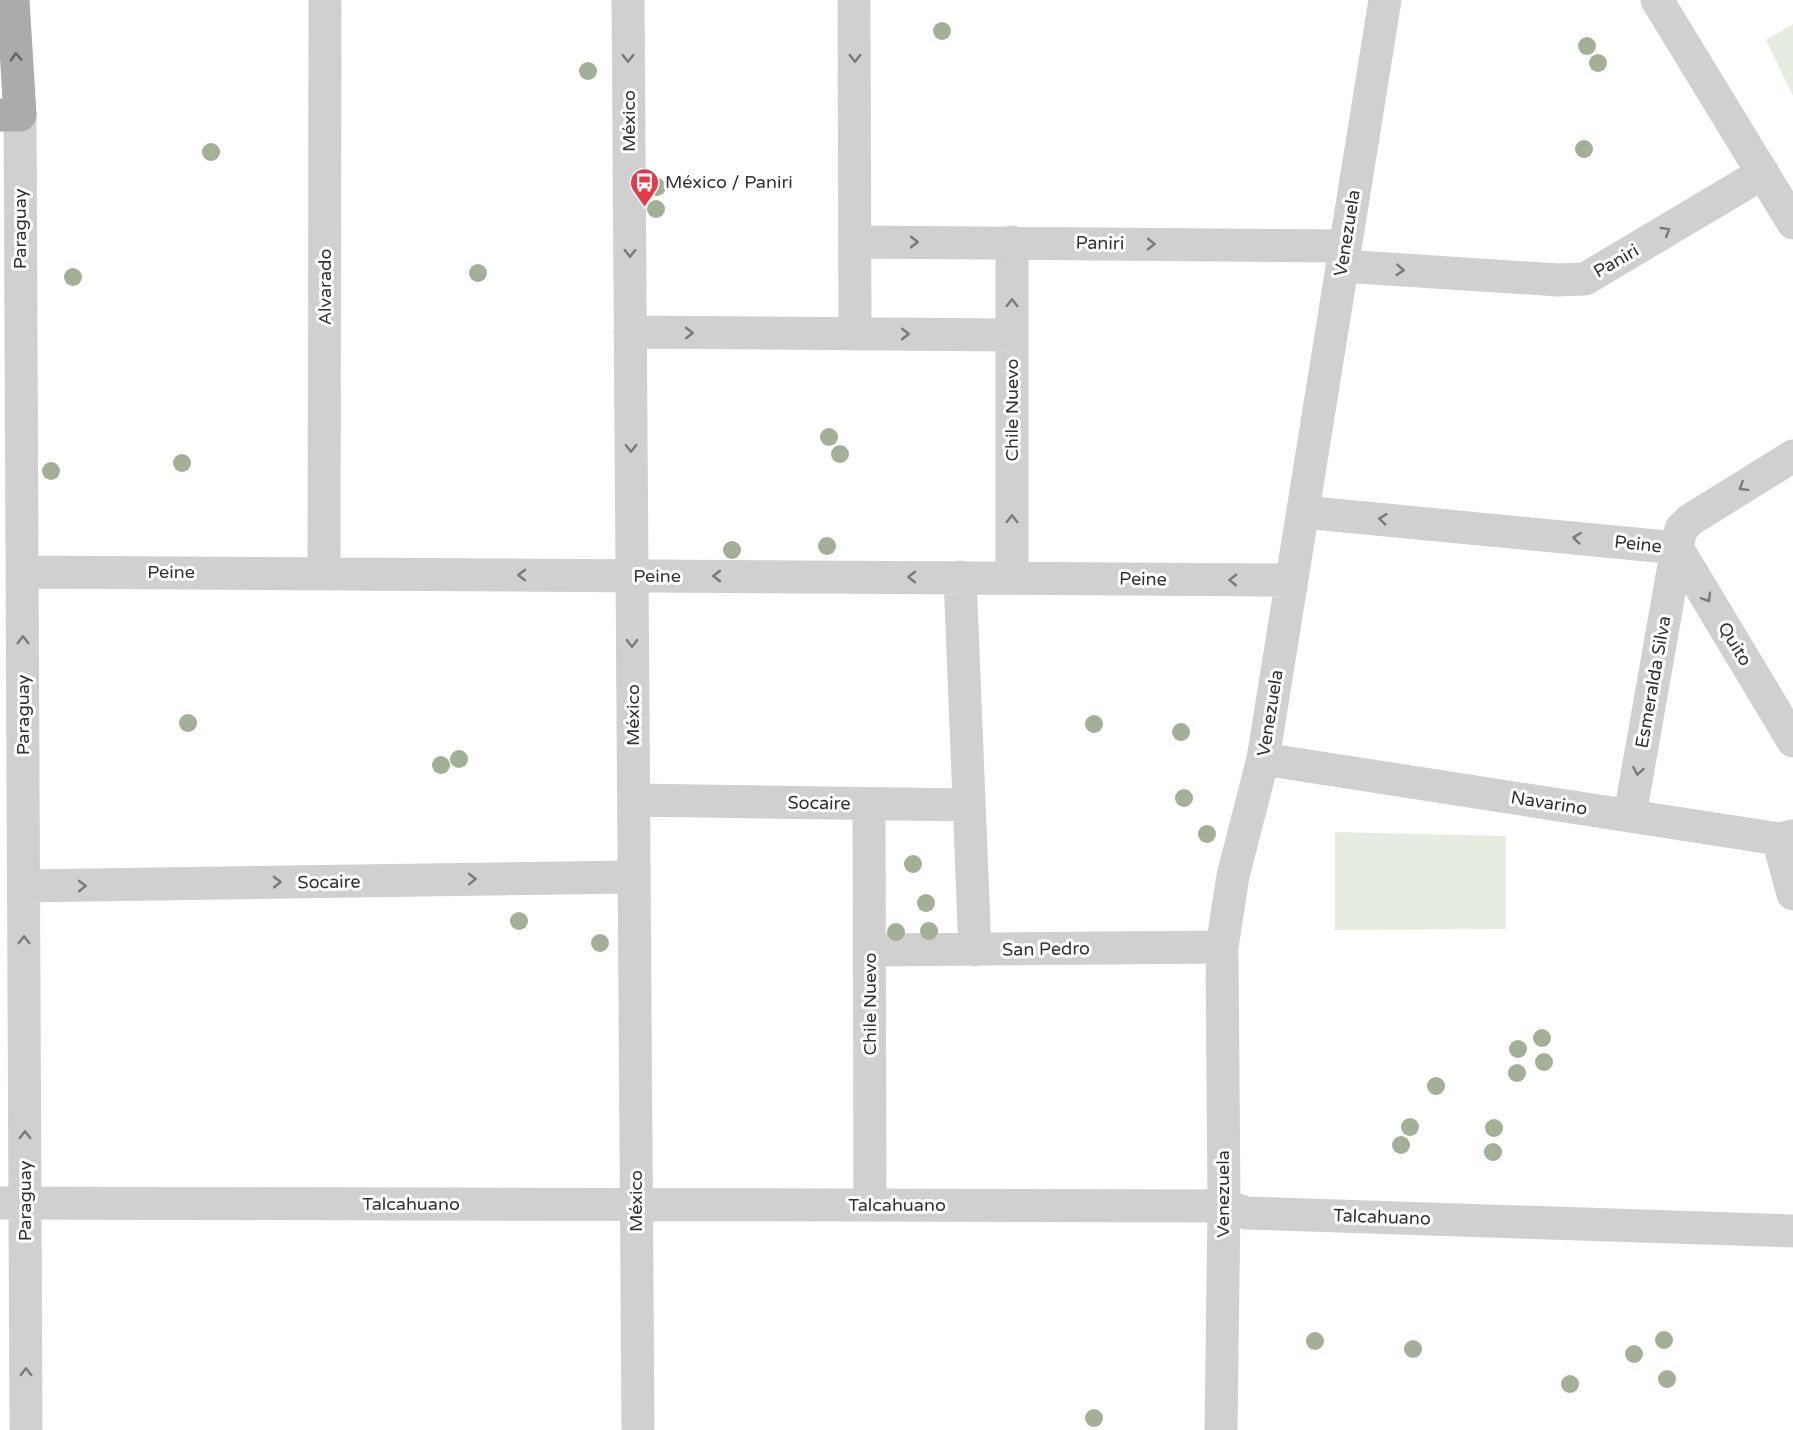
<svg xmlns="http://www.w3.org/2000/svg" width="1793" height="1430" viewBox="0 0 1793 1430" font-family="'Varela Round',sans-serif">
	<style>
		.grass { fill: #e6ecdf }
		.lines { fill: none; stroke-linecap: round; stroke-linejoin: round }
		.minor { stroke: #d0d0d0; stroke-width: 33 }
		.major { stroke: #ababab; stroke-width: 33 }
		.tree { fill: #a2b095 }
		.oneway { stroke: #636363 }
		.oneway2 { stroke: #7a7a7a }
		.labels { text-anchor: middle; stroke-width: 6; stroke-linejoin: round; paint-order: stroke }
		.street-label { font-size: 18px; fill: #333; stroke: #fff }
		.poi-label { font-size: 18px; fill: #333; stroke: #fff; text-anchor: start }
	</style>
	<rect width="100%" height="100%" fill="#fff"/>
	<path class="grass" d="M1793,24V96L1766,40Z
		M1335,832L1506,836V929L1335,930Z"/>
	<g class="lines">
		<path class="minor" d="M628,0L638,1430
			M854,0L855,334
			M1657,0L1793,223
			M20,115L26,1430
			M855,242L1345,246
			M1012,242V578
			M1342,266L1558,280L1585,279L1763,173
			M630,332L1012,335
			M1303,512L1677,548L1681,529L1690,520L1793,456
			M1677,548L1793,741
			M22,572L1291,580
			M324,573L325,0
			M960,577L975,950
			M1263,759L1778,839L1793,836
			M634,800L969,805
			M869,804L870,1205
			M1630,815L1677,548
			M1778,839L1793,894
			M24,886L634,877
			M870,950L1222,947
			M0,1203L1224,1206L1247,1213L1793,1231
			M1221,1430L1224,1206L1222,947L1233,876L1263,759L1385,0"/>
		<path class="major" d="M0,115H20L13,0"/>
	</g>
	<g class="tree">
		<circle cx="942" cy="31" r="9"/>
		<circle cx="1587" cy="46" r="9"/>
		<circle cx="1598" cy="63" r="9"/>
		<circle cx="588" cy="71" r="9"/>
		<circle cx="1584" cy="149" r="9"/>
		<circle cx="211" cy="152" r="9"/>
		<circle cx="657" cy="187" r="9"/>
		<circle cx="656" cy="209" r="9"/>
		<circle cx="478" cy="273" r="9"/>
		<circle cx="73" cy="277" r="9"/>
		<circle cx="829" cy="437" r="9"/>
		<circle cx="840" cy="454" r="9"/>
		<circle cx="182" cy="463" r="9"/>
		<circle cx="51" cy="471" r="9"/>
		<circle cx="827" cy="546" r="9"/>
		<circle cx="732" cy="550" r="9"/>
		<circle cx="188" cy="723" r="9"/>
		<circle cx="1094" cy="724" r="9"/>
		<circle cx="1181" cy="732" r="9"/>
		<circle cx="459" cy="759" r="9"/>
		<circle cx="441" cy="765" r="9"/>
		<circle cx="1184" cy="798" r="9"/>
		<circle cx="1207" cy="834" r="9"/>
		<circle cx="913" cy="864" r="9"/>
		<circle cx="926" cy="903" r="9"/>
		<circle cx="519" cy="921" r="9"/>
		<circle cx="929" cy="931" r="9"/>
		<circle cx="896" cy="932" r="9"/>
		<circle cx="600" cy="943" r="9"/>
		<circle cx="1542" cy="1038" r="9"/>
		<circle cx="1518" cy="1049" r="9"/>
		<circle cx="1544" cy="1062" r="9"/>
		<circle cx="1517" cy="1073" r="9"/>
		<circle cx="1436" cy="1086" r="9"/>
		<circle cx="1410" cy="1127" r="9"/>
		<circle cx="1494" cy="1128" r="9"/>
		<circle cx="1401" cy="1145" r="9"/>
		<circle cx="1493" cy="1152" r="9"/>
		<circle cx="1664" cy="1340" r="9"/>
		<circle cx="1315" cy="1341" r="9"/>
		<circle cx="1413" cy="1349" r="9"/>
		<circle cx="1634" cy="1354" r="9"/>
		<circle cx="1667" cy="1379" r="9"/>
		<circle cx="1570" cy="1384" r="9"/>
		<circle cx="1094" cy="1418" r="9"/>
	</g>
	<defs><path id="oneway-chevron" d="M-2-3.5L2.5 0L-2 3.5" fill="none" stroke-width="1.6" stroke-linecap="round" stroke-linejoin="round" transform="scale(1.5)"/></defs>
	<use class="oneway" href="#oneway-chevron" transform="translate(16 57) rotate(-93)"/>
	<g class="oneway2">
		<use href="#oneway-chevron" transform="translate(628 58) rotate(90)"/>
		<use href="#oneway-chevron" transform="translate(855 58) rotate(90)"/>
		<use href="#oneway-chevron" transform="translate(1666 231) rotate(-31)"/>
		<use href="#oneway-chevron" transform="translate(914 242)"/>
		<use href="#oneway-chevron" transform="translate(1151 244) rotate(1)"/>
		<use href="#oneway-chevron" transform="translate(630 253) rotate(90)"/>
		<use href="#oneway-chevron" transform="translate(1400 270) rotate(4)"/>
		<use href="#oneway-chevron" transform="translate(1012 303) rotate(-90)"/>
		<use href="#oneway-chevron" transform="translate(689 333)"/>
		<use href="#oneway-chevron" transform="translate(905 334)"/>
		<use href="#oneway-chevron" transform="translate(631 448) rotate(90)"/>
		<use href="#oneway-chevron" transform="translate(1743 487) rotate(148)"/>
		<use href="#oneway-chevron" transform="translate(1012 519) rotate(-90)"/>
		<use href="#oneway-chevron" transform="translate(1383 519) rotate(-174)"/>
		<use href="#oneway-chevron" transform="translate(1577 538) rotate(-174)"/>
		<use href="#oneway-chevron" transform="translate(522 575) rotate(-180)"/>
		<use href="#oneway-chevron" transform="translate(717 576) rotate(-180)"/>
		<use href="#oneway-chevron" transform="translate(912 577) rotate(-180)"/>
		<use href="#oneway-chevron" transform="translate(1233 580) rotate(-179)"/>
		<use href="#oneway-chevron" transform="translate(1707 598) rotate(59)"/>
		<use href="#oneway-chevron" transform="translate(23 640) rotate(-90)"/>
		<use href="#oneway-chevron" transform="translate(632 643) rotate(90)"/>
		<use href="#oneway-chevron" transform="translate(1638 771) rotate(100)"/>
		<use href="#oneway-chevron" transform="translate(472 879) rotate(-1)"/>
		<use href="#oneway-chevron" transform="translate(277 882) rotate(-1)"/>
		<use href="#oneway-chevron" transform="translate(82 886) rotate(-1)"/>
		<use href="#oneway-chevron" transform="translate(24 940) rotate(-90)"/>
		<use href="#oneway-chevron" transform="translate(25 1135) rotate(-90)"/>
		<use href="#oneway-chevron" transform="translate(26 1372) rotate(-90)"/>
	</g>
	<defs>
		<symbol id="bus-pin" viewBox="-11 -11 22 30"><path d="M0 17L-7.5 6A9.5 9.5 0 1 1 7.5 6Z" fill="#e63946" stroke="#fff"/><path d="M-5-6H5V4H4V6H2V4H-2V6H-4V4H-5ZM-3.5-4V0h7V-4ZM-3.5 1.2v1.5H-2V1.2ZM2 1.2v1.5H3.5V1.2Z" fill="#fff"/></symbol>
	</defs>
	<g fill-rule="evenodd">
		<use href="#bus-pin" x="628" y="166" width="33" height="45"/>
	</g>
	<g class="labels">
		<g class="street-label">
			<text transform="translate(629 121) rotate(-90)" y="6">México</text>
			<text transform="translate(20 229) rotate(-90)" y="6">Paraguay</text>
			<text transform="translate(1347 233) rotate(-81)" y="6">Venezuela</text>
			<text transform="translate(1100 243) rotate(1)" y="6">Paniri</text>
			<text transform="translate(1616 261) rotate(-30)" y="6">Paniri</text>
			<text transform="translate(325 287) rotate(-90)" y="6">Alvarado</text>
			<text transform="translate(1012 410) rotate(-90)" y="6">Chile Nuevo</text>
			<text transform="translate(1638 544) rotate(6)" y="6">Peine</text>
			<text x="171" y="578">Peine</text>
			<text x="657" y="582">Peine</text>
			<text transform="translate(1143 579) rotate(1)" y="6">Peine</text>
			<text transform="translate(1735 644) rotate(59)" y="6">Quito</text>
			<text transform="translate(1653 682) rotate(-80)" y="6">Esmeralda Silva</text>
			<text transform="translate(1270 713) rotate(-81)" y="6">Venezuela</text>
			<text transform="translate(23 715) rotate(-90)" y="6">Paraguay</text>
			<text transform="translate(633 715) rotate(-90)" y="6">México</text>
			<text transform="translate(819 803) rotate(1)" y="6">Socaire</text>
			<text transform="translate(1549 803) rotate(9)" y="6">Navarino</text>
			<text transform="translate(329 882) rotate(-1)" y="6">Socaire</text>
			<text transform="translate(1046 949) rotate(-1)" y="6">San Pedro</text>
			<text transform="translate(870 1004) rotate(-90)" y="6">Chile Nuevo</text>
			<text transform="translate(1223 1194) rotate(-90)" y="6">Venezuela</text>
			<text transform="translate(25 1201) rotate(-90)" y="6">Paraguay</text>
			<text transform="translate(636 1201) rotate(-90)" y="6">México</text>
			<text x="411" y="1210">Talcahuano</text>
			<text x="897" y="1211">Talcahuano</text>
			<text transform="translate(1382 1217) rotate(2)" y="6">Talcahuano</text>
		</g>
		<g class="poi-label">
			<text x="665" y="188">México / Paniri</text>
		</g>
	</g>
</svg>
